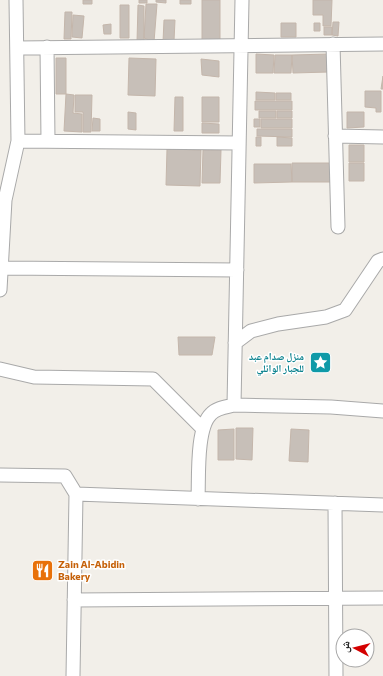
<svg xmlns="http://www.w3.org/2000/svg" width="383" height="676" viewBox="0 0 383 676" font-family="Commissioner,'Noto Naskh Arabic',sans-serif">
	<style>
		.building { fill: #c7bfb8; stroke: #c4b6ab }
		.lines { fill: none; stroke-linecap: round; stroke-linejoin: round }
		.street-casing { stroke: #a9a9a9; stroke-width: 15 }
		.street { stroke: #fff; stroke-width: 13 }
		.labels { text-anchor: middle; stroke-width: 3; stroke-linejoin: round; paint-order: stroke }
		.culture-label { font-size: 10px; font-weight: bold; fill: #0d838f; stroke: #fff; text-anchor: end }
		.food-label { font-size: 10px; font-weight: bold; fill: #c56008; stroke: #fff; text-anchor: start }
	</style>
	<rect width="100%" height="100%" fill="#f2efe9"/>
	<path class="building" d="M83,0H92V4H83Z
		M139,0H147V3H139Z
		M156,0H166V3L156,2Z
		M180,0H191V4H180Z
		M202,0H220V41H202Z
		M313,0H332L331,26H323V15H313Z
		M146,4H157L154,42L144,38Z
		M120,5H129V38H120Z
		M138,5L144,6V42H137Z
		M65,12H72L71,39H64Z
		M73,15L84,16L82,38L72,37Z
		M164,20H175L174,41L163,42Z
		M333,22H339L338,36L332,35Z
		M281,23H296V37H281Z
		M314,23H320V31H314Z
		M111,24V34H104L103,25Z
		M324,27H332V35H324Z
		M256,54L274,55L273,73H256Z
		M329,54V72L293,73L292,55Z
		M275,55H292L291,73H274Z
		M56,58H66V94H56Z
		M129,58L156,59L155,96L128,95Z
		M201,59L219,61V77L202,75Z
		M383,76V89H381Z
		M365,91H381V112H376V108L365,107Z
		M256,92L275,93V100H256Z
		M276,93H291V100H276Z
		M66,94L74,95L73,113L82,114V132L64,131Z
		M75,95H92L91,132H83V112H75Z
		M175,97H183V131H174Z
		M202,97H219V122H202Z
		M255,101H292V110H255Z
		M259,111H276V118H259Z
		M277,111H292V118H277Z
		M128,112L136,113V130L128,129Z
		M347,112H364V127L347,128Z
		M93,118L100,119V131H92Z
		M254,119H260V127H254Z
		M261,119H292V128H261Z
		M202,123L219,124V133H202Z
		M257,129H292V137L257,136Z
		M256,137H261V146H256Z
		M277,137L292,138V146H277Z
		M349,145H364V162H349Z
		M167,149L201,150L200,186L166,185Z
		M203,150H221L220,183H202Z
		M292,163H330V182H292Z
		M349,163H364V181H349Z
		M254,164H291L292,182L254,183Z
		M178,337H215L212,355H179Z
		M236,428H253L252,460L236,459Z
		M234,429V460H218V430Z
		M291,429L309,430L308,462L289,461Z"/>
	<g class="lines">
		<defs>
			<path id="street" d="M333,44L338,227
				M47,47L48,141
				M17,48L383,44
				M335,136L383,137
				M18,141L239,143
				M3,268L237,270
				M0,290L5,200L18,141L16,0
				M235,343L251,331L278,324L326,317L345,310L378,261L383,259
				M0,369L34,377L153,379L202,428
				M234,405L242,0
				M0,475L65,476L76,494L383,505
				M198,499C199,478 196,428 211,414C216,408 226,407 234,405L331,407L383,411
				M335,503L336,676
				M74,600L383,598
				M73,676L76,494"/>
		</defs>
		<use href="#street" class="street-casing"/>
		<use href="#street" class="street"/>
	</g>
	<defs>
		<symbol id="sight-square" viewBox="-11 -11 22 22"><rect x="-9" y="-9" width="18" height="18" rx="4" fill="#0f9aa8" stroke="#fff"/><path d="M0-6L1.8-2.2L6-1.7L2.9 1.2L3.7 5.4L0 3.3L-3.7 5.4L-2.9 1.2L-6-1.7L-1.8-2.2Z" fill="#fff"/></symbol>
		<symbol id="restaurant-square" viewBox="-11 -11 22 22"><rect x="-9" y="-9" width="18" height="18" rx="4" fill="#e8710a" stroke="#fff"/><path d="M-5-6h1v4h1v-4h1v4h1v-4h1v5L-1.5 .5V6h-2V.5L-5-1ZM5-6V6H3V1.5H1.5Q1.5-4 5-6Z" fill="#fff"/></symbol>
	</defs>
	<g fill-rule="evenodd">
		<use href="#sight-square" x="308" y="350" width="25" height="25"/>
		<use href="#restaurant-square" x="30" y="558" width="25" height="25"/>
	</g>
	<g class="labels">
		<g class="culture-label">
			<text x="304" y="360">منزل صدام عبد<tspan x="304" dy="12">للجبار الوائلي</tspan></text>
		</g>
		<g class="food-label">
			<text x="58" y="568">Zain Al-Abidin<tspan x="58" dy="12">Bakery</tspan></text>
		</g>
	</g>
	<g transform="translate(355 648) rotate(277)"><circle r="19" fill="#ffffff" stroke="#a7a7a7"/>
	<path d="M0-3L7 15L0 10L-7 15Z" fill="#d40000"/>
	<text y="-6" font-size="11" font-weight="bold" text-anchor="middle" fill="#222222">ش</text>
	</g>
</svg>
